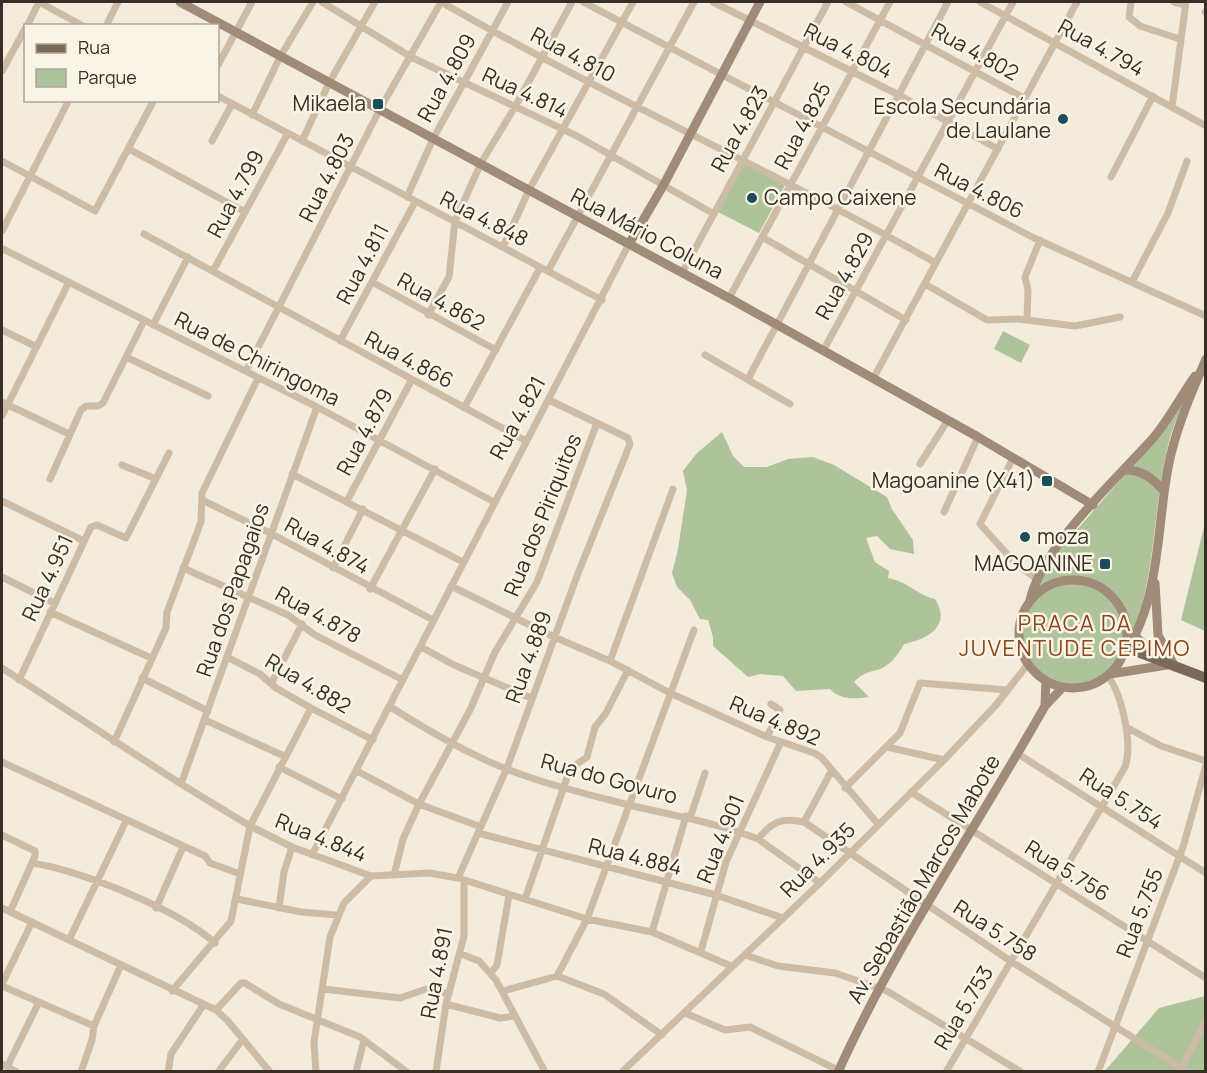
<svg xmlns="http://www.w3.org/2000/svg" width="1207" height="1073" viewBox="0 0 1207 1073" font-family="Manrope,sans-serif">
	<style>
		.green { fill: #afc39a }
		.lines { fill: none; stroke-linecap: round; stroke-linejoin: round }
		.street { stroke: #ccbca6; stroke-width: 7 }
		.secondary { stroke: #9f8b77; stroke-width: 9 }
		.primary { stroke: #7a6858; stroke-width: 10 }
		.poi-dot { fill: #1b4e5b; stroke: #faf4e7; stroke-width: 2 }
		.labels { text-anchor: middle; stroke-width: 5; stroke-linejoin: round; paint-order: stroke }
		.street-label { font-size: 21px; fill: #372f27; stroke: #faf4e7 }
		.poi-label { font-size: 21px; fill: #372f27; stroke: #faf4e7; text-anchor: end }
		.neighbourhood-label { font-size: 22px; letter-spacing: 1.5px; fill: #8a461c; stroke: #faf4e7 }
	</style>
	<rect width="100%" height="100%" fill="#f3ebdb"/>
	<path class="green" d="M744,164L785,185L759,233L718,212Z
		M1003,331L1030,345L1021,363L994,349Z
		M1204,361C1191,390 1173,419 1167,450C1151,518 1156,608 1116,666C1088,708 1020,684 1019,636C1019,613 1034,588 1044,568L1133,465Z
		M722,432L733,456L744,467H767L788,459L813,457L834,465L887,497L892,509L913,540L914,554L890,549L877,536L866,538L875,562L889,571L888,578C907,581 919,596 935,599C952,626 928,639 904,644C900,653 889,666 880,669C870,672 862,673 854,682L869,697C854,699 840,700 830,689L796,691L783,676L760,674L748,677L713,646V637L708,620L700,619L690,600L677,587L672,573L678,549L687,490L683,471L697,453Z
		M1205,523V631L1181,620Z
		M1205,996V1071L1104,1072L1159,1008Z"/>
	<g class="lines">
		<path class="street" d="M39,2L83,26
			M322,2L411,57L577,136L714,214
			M441,2C603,95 774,171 936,263
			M583,2L1034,238L1206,316
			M713,2L899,95L998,149
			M846,2L1024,98
			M980,2L1206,126
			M1131,2L1129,17L1140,26L1180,39
			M1174,2L1185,5
			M1205,12L1206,13
			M27,26L39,2
			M106,26L118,2
			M218,65L252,2
			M2,71L26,27
			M218,96L602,300
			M1172,107L1186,2
			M252,115L280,57L313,2
			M212,141L232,104
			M302,141L329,83L375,2
			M129,149L245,212
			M2,161L95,211L154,100
			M1111,177L1153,96
			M407,197L433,139L508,2
			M2,231L69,100
			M144,234L526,441
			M762,237L906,320
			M503,247L529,190L633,2
			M3,249L317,407L494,502
			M213,271L288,133
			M548,271L694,2
			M682,273L828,2
			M372,282L496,350
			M1132,282L1168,213L1187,161
			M925,284L987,320L1018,319L1075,326L1120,317
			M729,298L890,2
			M428,315L449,277L455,221L481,163L516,105L572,2
			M1027,320L1028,290L1025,277L1040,240
			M153,325L188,257
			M2,330L35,346
			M340,341L415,202
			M823,351L1013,2
			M705,355L790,404
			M126,357L208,396
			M246,371L380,109L441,2
			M748,379L948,2
			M873,379L1077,2
			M2,402L69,434
			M464,408L540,268
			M2,416L69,282
			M1013,458L980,524L1017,565L1037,579
			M920,464L948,420
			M122,465L156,479
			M292,474L463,562
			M50,479L81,410L86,406H98L103,403L144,321
			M2,501L84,541
			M204,501L270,533L433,620
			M347,501L412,379
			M944,512L978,437
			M183,568L288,615L315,635L403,680
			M333,568L363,509
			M2,577L54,603
			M451,586L554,637L610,661L670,693L767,737L814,753L821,757L878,824
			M370,589L435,469
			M50,612L151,658
			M421,647L454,665L531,698
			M227,657L260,674L276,688L311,708L373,740
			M610,661L673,489
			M2,668L181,784L250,826L292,847L371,876L429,873L458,878L587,919L652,932L731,966
			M142,678L208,711
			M19,680L91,527L97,525L126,538L169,453
			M271,684L302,624
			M389,706C416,723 444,740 473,754C520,778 575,791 625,804C670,815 715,822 758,839L820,883
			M205,720L284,756
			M1126,727L1161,746L1206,761
			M767,737L780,710L771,704
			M114,742L166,628L167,612L201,522L202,493L258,378
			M887,747L944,760
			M1018,754L1206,873
			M2,762L205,856L210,863L240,874
			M279,767L342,799
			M357,771L419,804L481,827
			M181,784L317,407
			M845,788L900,733L920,683L1008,690
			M911,792L1206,978
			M690,818L705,773
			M804,822L832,770
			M478,833L716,895L783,918
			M2,835L35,851V856L10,912
			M758,839C772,822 781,817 804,822L1012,962L1188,1072
			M312,855L629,244
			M32,863C82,871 177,909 215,943
			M394,875L403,839L419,804L470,710L495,652L537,582L597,423
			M458,878L507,768L577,576L630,444L628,438L549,400
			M237,899L301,912L337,915
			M525,899L570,769L587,757L595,727L606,713L628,670
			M2,908L216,1010L227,1020L270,1072
			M156,908L183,847
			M279,908L284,872L292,847
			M652,932L686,816
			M69,940L126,821
			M701,951L726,862L781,742
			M461,954L479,961L496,980L545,1072
			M745,955L778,966L835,973L887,991L1021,1072
			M491,973L497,965L509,895
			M557,976L604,994L662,1035
			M2,984L32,922
			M2,986L94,1026
			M323,989L400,998L426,989L449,994
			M172,991L231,921L250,826L311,708
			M503,991L557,976L587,919L694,630
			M446,1004L500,1018L515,1016
			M216,1010L241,983H245L279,1004L360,1037L407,1072
			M685,1013L725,1030L750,1027L842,1072
			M2,1064L17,1072
			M7,1067L38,1004
			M1182,1067L1206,1020
			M81,1072L92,1040L94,1026L121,965
			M168,1072L171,1054L204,1004
			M218,1072L243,1039
			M316,1072L314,1042L330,937L344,903L371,876
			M356,1072L364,1040
			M436,1072L446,1004L464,936V881
			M622,1072L820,883L944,760L996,705L1028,664
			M946,1072L1125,767C1133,744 1122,695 1108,676
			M1098,1072L1183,847L1206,765"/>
		<path class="secondary" d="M180,2L729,298L978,437L1093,505
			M629,244L663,186L760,2
			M1123,470C1142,469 1152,478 1164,491
			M1019 634a54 54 0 1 1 108 0a54 54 0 1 1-108 0Z
			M1155,583L1158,635L1175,667
			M1030,600C1043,545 1116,480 1154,437C1169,419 1181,396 1195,376
			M1131,632L1158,658
			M1126,650C1160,601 1157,525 1168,468C1175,430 1191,394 1206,359
			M1110,674L1167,665
			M1045,706L1046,681
			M838,1072C896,944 976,828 1045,706L1063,687"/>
		<path class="primary" d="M1127,648L1206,678"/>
	</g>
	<g class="poi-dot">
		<rect x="372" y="98" width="12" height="12" rx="3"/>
		<circle cx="1063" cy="119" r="6"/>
		<circle cx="752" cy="198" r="6"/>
		<rect x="1041" y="475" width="12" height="12" rx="3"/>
		<circle cx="1025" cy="537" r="6"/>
		<rect x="1099" y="558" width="12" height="12" rx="3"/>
	</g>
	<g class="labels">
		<g class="street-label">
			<text transform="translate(1101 48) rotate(29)" y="7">Rua 4.794</text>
			<text transform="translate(848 51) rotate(27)" y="7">Rua 4.804</text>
			<text transform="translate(975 52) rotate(29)" y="7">Rua 4.802</text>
			<text transform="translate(573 55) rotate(28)" y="7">Rua 4.810</text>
			<text transform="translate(447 78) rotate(-61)" y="7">Rua 4.809</text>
			<text transform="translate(525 93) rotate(25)" y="7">Rua 4.814</text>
			<text transform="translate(803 126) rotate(-62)" y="7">Rua 4.825</text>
			<text transform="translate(740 129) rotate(-61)" y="7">Rua 4.823</text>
			<text transform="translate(327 178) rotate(-63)" y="7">Rua 4.803</text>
			<text transform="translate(979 191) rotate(27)" y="7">Rua 4.806</text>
			<text transform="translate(236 194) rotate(-62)" y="7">Rua 4.799</text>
			<text transform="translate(484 219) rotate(27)" y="7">Rua 4.848</text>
			<text transform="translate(647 234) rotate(28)" y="7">Rua Mário Coluna</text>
			<text transform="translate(363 264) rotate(-62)" y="7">Rua 4.811</text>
			<text transform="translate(845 276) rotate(-61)" y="7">Rua 4.829</text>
			<text transform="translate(441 302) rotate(29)" y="7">Rua 4.862</text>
			<text transform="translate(257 359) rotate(27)" y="7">Rua de Chiringoma</text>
			<text transform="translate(409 360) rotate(28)" y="7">Rua 4.866</text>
			<text transform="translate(518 418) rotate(-61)" y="7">Rua 4.821</text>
			<text transform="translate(365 432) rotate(-62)" y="7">Rua 4.879</text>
			<text transform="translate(543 515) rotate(-68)" y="7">Rua dos Piriquitos</text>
			<text transform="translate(327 546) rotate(29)" y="7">Rua 4.874</text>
			<text transform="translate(48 578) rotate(-65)" y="7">Rua 4.951</text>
			<text transform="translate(233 590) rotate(-71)" y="7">Rua dos Papagaios</text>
			<text transform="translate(318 615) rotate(29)" y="7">Rua 4.878</text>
			<text transform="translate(529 657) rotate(-70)" y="7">Rua 4.889</text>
			<text transform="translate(308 684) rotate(31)" y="7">Rua 4.882</text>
			<text transform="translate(775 721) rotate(23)" y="7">Rua 4.892</text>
			<text transform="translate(609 779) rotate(15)" y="7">Rua do Govuro</text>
			<text transform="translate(1121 799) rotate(33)" y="7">Rua 5.754</text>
			<text transform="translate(321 838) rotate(22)" y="7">Rua 4.844</text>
			<text transform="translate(721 839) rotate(-68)" y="7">Rua 4.901</text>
			<text transform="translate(635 857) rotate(14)" y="7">Rua 4.884</text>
			<text transform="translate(818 860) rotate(-45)" y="7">Rua 4.935</text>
			<text transform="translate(1067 871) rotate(32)" y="7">Rua 5.756</text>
			<text transform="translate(924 879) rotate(-60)" y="7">Av. Sebastião Marcos Mabote</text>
			<text transform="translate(1140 913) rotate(-69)" y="7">Rua 5.755</text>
			<text transform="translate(995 931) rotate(33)" y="7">Rua 5.758</text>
			<text transform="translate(437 973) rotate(-79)" y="7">Rua 4.891</text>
			<text transform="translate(964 1008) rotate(-59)" y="7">Rua 5.753</text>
		</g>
		<g class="poi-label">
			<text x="366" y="111">Mikaela</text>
			<text x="1051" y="114">Escola Secundária<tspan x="1051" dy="24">de Laulane</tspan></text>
			<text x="764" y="205" text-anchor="start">Campo Caixene</text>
			<text x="1035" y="488">Magoanine (X41)</text>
			<text x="1037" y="544" text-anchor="start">moza</text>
			<text x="1093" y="571">MAGOANINE</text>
		</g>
		<g class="neighbourhood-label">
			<text x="1075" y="631">PRACA DA<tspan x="1075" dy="25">JUVENTUDE CEPIMO</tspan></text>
		</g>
	</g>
	<rect width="1207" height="1073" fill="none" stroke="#372f27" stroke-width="6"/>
	<rect x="24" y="24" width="195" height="78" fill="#faf4e7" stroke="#aca59a" stroke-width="1.5"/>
	<rect x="36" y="44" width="30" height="9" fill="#7a6858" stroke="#aca59a" stroke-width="1.5"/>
	<text x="78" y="54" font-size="18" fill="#372f27">Rua</text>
	<rect x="36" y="69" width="30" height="18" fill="#afc39a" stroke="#aca59a" stroke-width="1.5"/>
	<text x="78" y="84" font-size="18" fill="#372f27">Parque</text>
</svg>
